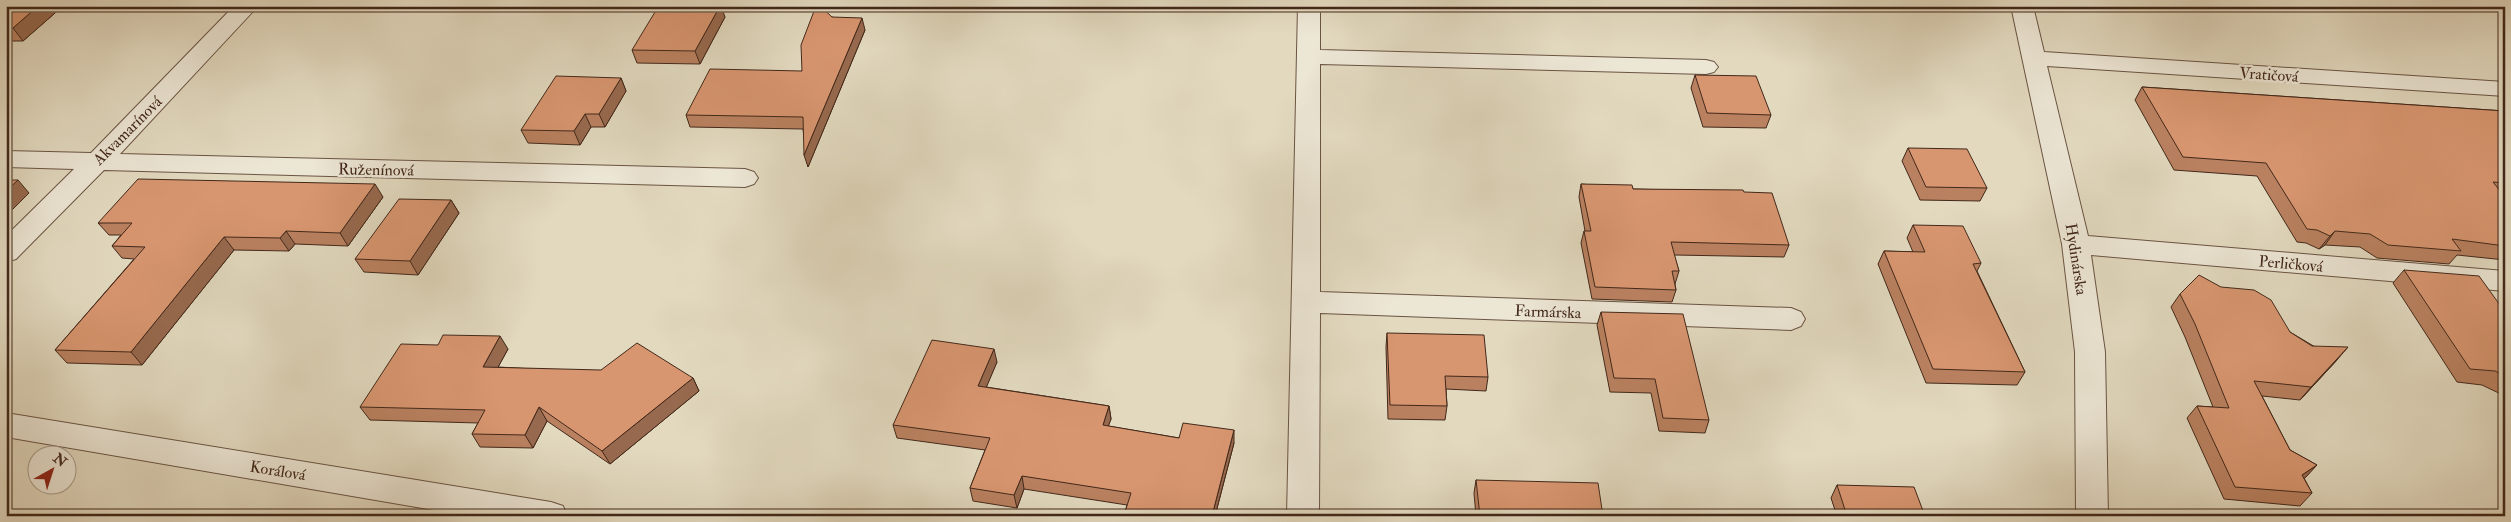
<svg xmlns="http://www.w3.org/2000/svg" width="2511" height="522" viewBox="0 0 2511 522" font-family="'IM FELL Double Pica',serif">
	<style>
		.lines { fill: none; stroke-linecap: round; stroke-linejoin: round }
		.street-casing { stroke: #6a5443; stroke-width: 2 }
		.street { fill: #ece6d5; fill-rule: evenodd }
		.wall { fill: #ba8160; stroke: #42281a }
		.shaded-wall { fill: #97694e; stroke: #42281a }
		.building { fill: #d89670; stroke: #42281a }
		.labels { text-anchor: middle; stroke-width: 5; stroke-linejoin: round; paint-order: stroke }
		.street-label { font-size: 16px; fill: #42281a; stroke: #ece6d5 }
	</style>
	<rect width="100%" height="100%" fill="#e2d9bf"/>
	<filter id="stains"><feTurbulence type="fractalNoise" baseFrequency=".004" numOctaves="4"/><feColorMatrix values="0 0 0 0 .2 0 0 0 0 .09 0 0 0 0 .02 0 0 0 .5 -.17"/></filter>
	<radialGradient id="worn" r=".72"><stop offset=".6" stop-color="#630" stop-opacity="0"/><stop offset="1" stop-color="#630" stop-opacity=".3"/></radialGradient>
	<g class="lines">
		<defs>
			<path id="street" d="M234,6H258L120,154L745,169L754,172L758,178L754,184L745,187L104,170L16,259L6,262V236L74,169L6,167V151L91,153Z
				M1298,6H1320V50L1706,60L1714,62L1718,67L1714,72L1706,74L1320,64V292L1791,308L1801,312L1805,319L1801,326L1791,330L1320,313L1319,516H1287Z
				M2011,6H2033L2044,52L2505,82V96L2047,66L2088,236L2505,271V291L2091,255L2105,352L2108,516H2076L2075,352L2062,244Z
				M6,413L551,502L563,506L567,516H469L6,437Z"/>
		</defs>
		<use href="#street" class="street-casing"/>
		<use href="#street" class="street"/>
	</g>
	<path class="wall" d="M6,6H63L23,41H6Z
		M725,17L700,64L637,63L632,50Z
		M832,17L865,30L808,167L803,129L690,127L686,115L802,71Z
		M1695,75L1771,115L1766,128L1703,127L1691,88Z
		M621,78L626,91L605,127H591L580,145L528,143L521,130Z
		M2142,87L2505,111V195L2504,196L2505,197V260L2457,255L2449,264L2377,258L2360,247L2325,245L2319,249L2306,243L2297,242L2257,176L2174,170L2135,100Z
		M1908,148L1987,188L1980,201L1920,200L1902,161Z
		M1581,184L1633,189L1744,192L1789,245L1784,257L1674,255L1679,271L1675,284L1676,290L1672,302L1592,299L1581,243L1584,231H1585L1579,197Z
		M383,197L348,246L295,244L289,251L234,250L142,365L67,363L55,350L134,259L122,258L112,246L121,235H109L98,223Z
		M451,200L459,213L418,275L364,272L355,259Z
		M1913,225L1981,263L1977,271L2025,372L2017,385L1926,383L1878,264L1884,251L1913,252L1907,238Z
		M2404,270L2505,312V396L2482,385L2457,382L2393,283Z
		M2180,294L2290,332L2337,360L2300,400L2262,396L2290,450L2317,465L2304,478L2312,493L2300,506L2224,499L2187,418L2197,406L2213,407L2185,337L2171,307Z
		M1601,312L1709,420L1705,433L1659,431L1651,393L1610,392L1597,325Z
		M1387,333L1488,377L1486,391L1446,389L1447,406L1445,420L1388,419L1386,347Z
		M508,349L498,367L693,378L699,391L610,464L547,421L533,448L480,447L472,434L478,423L370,420L360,407Z
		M997,362L986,387L1109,406L1111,419L1108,426L1179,438L1234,443L1215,516H1126L1125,512L1127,505L1024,489L1017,508L973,501L970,488L985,450L897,438L893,425Z
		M1476,480L1603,516H1476L1474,493Z
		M1837,485L1925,516H1837L1831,498Z"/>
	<path class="shaded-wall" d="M38,6H63L23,41L13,28Z
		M720,6H721L725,17L700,64L695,51Z
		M862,18L865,30L808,167L804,155Z
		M621,78L626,91L605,127L599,114Z
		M585,114L591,127L580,145L574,131Z
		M18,180L29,193L6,216V191Z
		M375,184L383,197L348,246L340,233Z
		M451,200L459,213L418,275L410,261Z
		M286,231L295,244L289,251L280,238Z
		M2335,231L2325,245L2319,249L2330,236Z
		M224,237L234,250L142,365L131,352Z
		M500,336L508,349L491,380L483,367Z
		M2348,347L2337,360L2300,400L2311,387Z
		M994,349L997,362L981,400L978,386Z
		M693,378L699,391L610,464L602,451Z
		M1109,406L1111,419L1104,438L1103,425Z
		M539,407L547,421L533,448L525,435Z
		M1234,430V443L1215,516H1212Z
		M2317,465L2306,477L2291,488L2302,475Z
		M1022,476L1024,489L1017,508L1014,495Z"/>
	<path class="building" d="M6,6H38L13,28H6Z
		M679,6H720L695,51L632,50L658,7H678Z
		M816,6H820L832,17L862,18L804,155L803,117L686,115L710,69L802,71L801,45Z
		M1695,75L1756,76L1771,115L1707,113Z
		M556,76L621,78L599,114H585L574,131L521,130Z
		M2142,87L2505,111V183L2493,182L2505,197V246L2452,239L2461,251L2388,245L2370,234L2335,231L2330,236L2317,230L2307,229L2266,163L2183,157Z
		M1908,148L1967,149L1987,188L1926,187Z
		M138,179L375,184L340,233L286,231L280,238L224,237L131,352L55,350L145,247L112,246L132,223H98Z
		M6,180H18L6,191Z
		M1581,184L1632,185L1633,189L1743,190L1744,192L1772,193L1789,245L1671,242L1679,271H1672L1676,290L1595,287L1584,231H1591Z
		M399,199L451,200L410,261L355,259Z
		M1913,225L1963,226L1981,263L1973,264L2025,372L1933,369L1884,251L1925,252Z
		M2404,270L2479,276L2505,312V376L2495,371L2470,369Z
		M2199,275L2221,287L2254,290L2271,300L2290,332L2312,346L2348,347L2311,387L2254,381L2290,450L2317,465L2302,475L2312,493L2235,487L2197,406L2229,408L2195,324L2180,294Z
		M1601,312L1683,314L1709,420L1663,418L1655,379L1614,378Z
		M1387,333L1484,335L1488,377L1445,376L1447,406L1390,405Z
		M443,335L500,336L483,367L601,370L637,343L693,378L602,451L539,407L525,435L472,434L485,410L360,407L401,344L438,345Z
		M932,340L994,349L978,386L1109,406L1103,425L1179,438L1183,423L1234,430L1212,516H1151L1125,512L1131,493L1022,476L1014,495L970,488L990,438L893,425Z
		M1476,480L1598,483L1603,516H1480Z
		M1837,485L1914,487L1925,516H1847Z"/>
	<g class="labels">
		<g class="street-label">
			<text transform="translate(2269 74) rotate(4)" y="6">Vratičová</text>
			<text transform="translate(127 130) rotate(-45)" y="6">Akvamarínová</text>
			<text transform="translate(376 169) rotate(1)" y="6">Ruženínová</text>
			<text transform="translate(2077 259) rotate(81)" y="6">Hydinárska</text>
			<text transform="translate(2291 263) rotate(5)" y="6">Perličková</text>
			<text transform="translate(1548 311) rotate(2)" y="6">Farmárska</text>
			<text transform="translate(278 470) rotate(9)" y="6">Korálová</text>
		</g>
	</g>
	<rect width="2511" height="522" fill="none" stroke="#e2d9bf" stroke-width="25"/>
	<rect x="8" y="8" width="2496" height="507" fill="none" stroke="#42281a" stroke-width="2.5"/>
	<rect x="12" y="12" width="2486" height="497" fill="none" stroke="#42281a"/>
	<g transform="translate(52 470) rotate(39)"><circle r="24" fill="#ece6d5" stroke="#a89a8a"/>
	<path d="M0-4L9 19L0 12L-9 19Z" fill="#8f2418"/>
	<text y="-8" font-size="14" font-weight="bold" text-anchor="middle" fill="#42281a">N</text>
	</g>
	<rect width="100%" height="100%" filter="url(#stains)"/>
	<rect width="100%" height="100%" fill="url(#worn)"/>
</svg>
